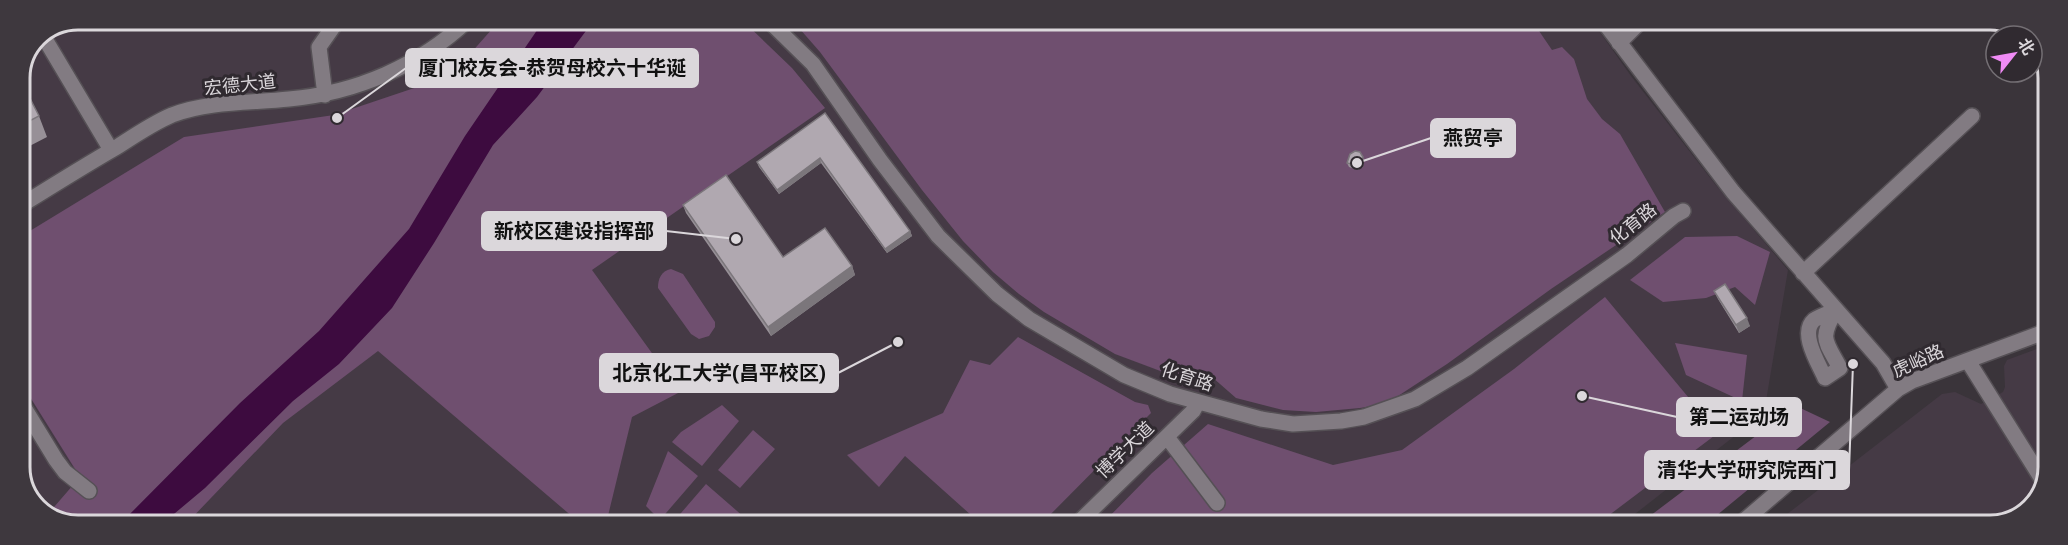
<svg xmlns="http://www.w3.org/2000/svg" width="2068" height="545" viewBox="0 0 2068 545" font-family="'IBM Plex Sans','Noto Sans SC',sans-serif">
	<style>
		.built { fill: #453a45 }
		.green { fill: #6f4f6f }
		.water { fill: #3d0b3f }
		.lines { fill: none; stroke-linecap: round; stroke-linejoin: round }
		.minor-casing { stroke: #555055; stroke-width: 18 }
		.minor { stroke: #827b82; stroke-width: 15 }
		.wall { fill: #979097 }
		.shaded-wall { fill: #7b767b }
		.building { fill: #b0a8b0; stroke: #7b767b; stroke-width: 1.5 }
		.labels { text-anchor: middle; stroke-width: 6; stroke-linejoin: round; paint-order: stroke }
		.street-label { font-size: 18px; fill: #dbd7db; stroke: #302a30 }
		.rim { fill: none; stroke: #dbd7db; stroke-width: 3 }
		.leader { fill: none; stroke: #dbd7db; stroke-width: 2 }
		.callout-dot { fill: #dbd7db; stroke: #302a30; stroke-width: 2 }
		.callout { fill: #dbd7db; stroke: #dbd7db; stroke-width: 2 }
		.callout-label { font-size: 20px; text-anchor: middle; font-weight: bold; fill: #111 }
	</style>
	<rect width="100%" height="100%" fill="#3a343a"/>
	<path class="built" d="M79,20L1592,21L1631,76L1715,184L1788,270L1764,413L1621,525L64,524L34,505L20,474V78L37,37Z
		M2047,345V481L2026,513L1990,525H1773L1942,394L1955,392L1981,404L2003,392L2005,387L2004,366L2007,360Z"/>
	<path class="green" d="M500,20H742L792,68L825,108L592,270L680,392L632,417L606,524H581L378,351L283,423L186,524H64L48,514L80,477L20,381V237L184,137L334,115L441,79L470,54Z
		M792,20L1537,21L1540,24L1537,28L1552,50L1562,47L1574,59L1587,99L1602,119L1620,134L1665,212L1551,289L1447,364L1398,396L1372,406L1360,408L1316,412L1283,410L1236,398L1212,377L1171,375L1115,354L1044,312L1019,294L993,272L963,241L922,190L820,52Z
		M1737,236L1770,252L1755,305L1735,287L1706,298L1663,302L1630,280L1685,237Z
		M671,269L683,274L715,322V327L709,336L699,339L691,334L658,288C658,279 661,271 671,269Z
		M1605,297L1718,433L1596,525H1101L1152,473L1208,424L1333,465L1402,450L1514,369Z
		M1018,337L1135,402L1148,405L1151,413L1040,525L981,524L905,456L879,487L847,455L943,413L970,360L990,365Z
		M1675,343L1747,355L1742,401L1686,375Z
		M1779,398L1830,422L1705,525H1638L1777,420Z
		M722,405L739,421L702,466L672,442L681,432Z
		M753,430L775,449L740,488L718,470Z
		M668,451L698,476L660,520L646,506Z
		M706,484L752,524H680L675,520Z"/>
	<path class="water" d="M544,20H594L537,97L493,145L434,243L392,308L339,364L293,401L205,488L162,524H120L240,403L319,331L409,229L465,136Z"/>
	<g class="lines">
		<defs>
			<path id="minor" d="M768,20L813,64L880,160L938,236L997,294L1029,319L1124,375L1170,394L1261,419L1293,424L1341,421L1364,417L1415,399L1467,368L1627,255L1674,216L1683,211
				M1603,21L1733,192L1883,363L1898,389
				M42,34L111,150
				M1619,43L1641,21
				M325,95L319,47L338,20
				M20,206C52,186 84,166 117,147C134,136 153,123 172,115C209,101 251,103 289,99C356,93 419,66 468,20
				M1803,273L1972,116
				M1836,310C1819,339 1825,340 1840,368L1825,378C1819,364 1799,333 1814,320C1820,316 1829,313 1836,310Z
				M1968,361L2045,484
				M20,401L56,460L65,472L89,491
				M1167,437L1217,503
				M1076,525L1193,411L1198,402
				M1739,525L1898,389L1912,381L2047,331"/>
		</defs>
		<use href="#minor" class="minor-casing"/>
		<use href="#minor" class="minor"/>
	</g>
	<path class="wall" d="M20,79L39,116L47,137L20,151Z
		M825,113L910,231L912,236L887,253L821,163L779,194L759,167L757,162Z
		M1364,161L1363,167L1358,170L1349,167L1347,163Z
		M683,205L783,257L852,266L855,275L771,336L686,213Z
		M1714,291L1750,326L1739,333L1718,299Z"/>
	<path class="shaded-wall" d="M1363,157L1364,161L1363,167L1361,163Z
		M820,158L821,163L779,194L777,190Z
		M910,231L912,236L887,253L885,249Z
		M852,266L855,275L771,336L768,327Z
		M1747,318L1750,326L1739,333L1736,325Z"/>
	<path class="building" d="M20,79L39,116L20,126Z
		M825,113L910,231L885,249L820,158L777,190L757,162Z
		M1355,151L1360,152L1363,157L1361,163L1356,165L1347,163L1350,154Z
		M726,175L783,257L825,228L852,266L768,327L683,205Z
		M1725,284L1747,318L1736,325L1714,291Z"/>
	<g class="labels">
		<g class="street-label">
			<text transform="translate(240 85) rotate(-6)" y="6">宏德大道</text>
			<text transform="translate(1633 224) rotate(-39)" y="6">化育路</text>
			<text transform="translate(1918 361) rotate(-24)" y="6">虎峪路</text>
			<text transform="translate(1187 377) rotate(18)" y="6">化育路</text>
			<text transform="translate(1125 450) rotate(-44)" y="6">博学大道</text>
		</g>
	</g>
	<path d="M0 0H2068V545H0ZM78 30H1990A48 48 0 0 1 2038 78V467A48 48 0 0 1 1990 515H78A48 48 0 0 1 30 467V78A48 48 0 0 1 78 30Z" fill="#3e383e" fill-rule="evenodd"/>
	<path class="rim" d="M78 30H1990A48 48 0 0 1 2038 78V467A48 48 0 0 1 1990 515H78A48 48 0 0 1 30 467V78A48 48 0 0 1 78 30Z"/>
	<path class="leader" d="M337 118L406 68M1357 163L1431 138M736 239L666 231M898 342L838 373M1582 396L1677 417M1853 364L1849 470"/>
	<g class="callout-dot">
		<circle cx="337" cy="118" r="6"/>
		<circle cx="1357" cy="163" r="6"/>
		<circle cx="736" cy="239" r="6"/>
		<circle cx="898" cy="342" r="6"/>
		<circle cx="1582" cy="396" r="6"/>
		<circle cx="1853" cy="364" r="6"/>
	</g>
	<g class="callout">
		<rect x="406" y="49" width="292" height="38" rx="6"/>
		<rect x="1431" y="119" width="84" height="38" rx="6"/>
		<rect x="482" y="212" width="184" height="38" rx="6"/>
		<rect x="600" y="354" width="238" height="38" rx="6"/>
		<rect x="1677" y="398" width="124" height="38" rx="6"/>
		<rect x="1645" y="451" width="204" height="38" rx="6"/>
	</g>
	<g class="callout-label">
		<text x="552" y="75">厦门校友会-恭贺母校六十华诞</text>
		<text x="1473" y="145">燕贸亭</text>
		<text x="574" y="238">新校区建设指挥部</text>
		<text x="719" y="380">北京化工大学(昌平校区)</text>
		<text x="1739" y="424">第二运动场</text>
		<text x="1747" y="477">清华大学研究院西门</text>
	</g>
	<g transform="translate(2014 54) rotate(59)"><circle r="28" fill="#302a30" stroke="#746f74" stroke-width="1.5"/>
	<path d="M0-4.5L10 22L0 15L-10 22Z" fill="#f08bf5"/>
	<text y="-9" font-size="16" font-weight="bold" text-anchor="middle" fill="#dbd7db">北</text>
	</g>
</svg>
